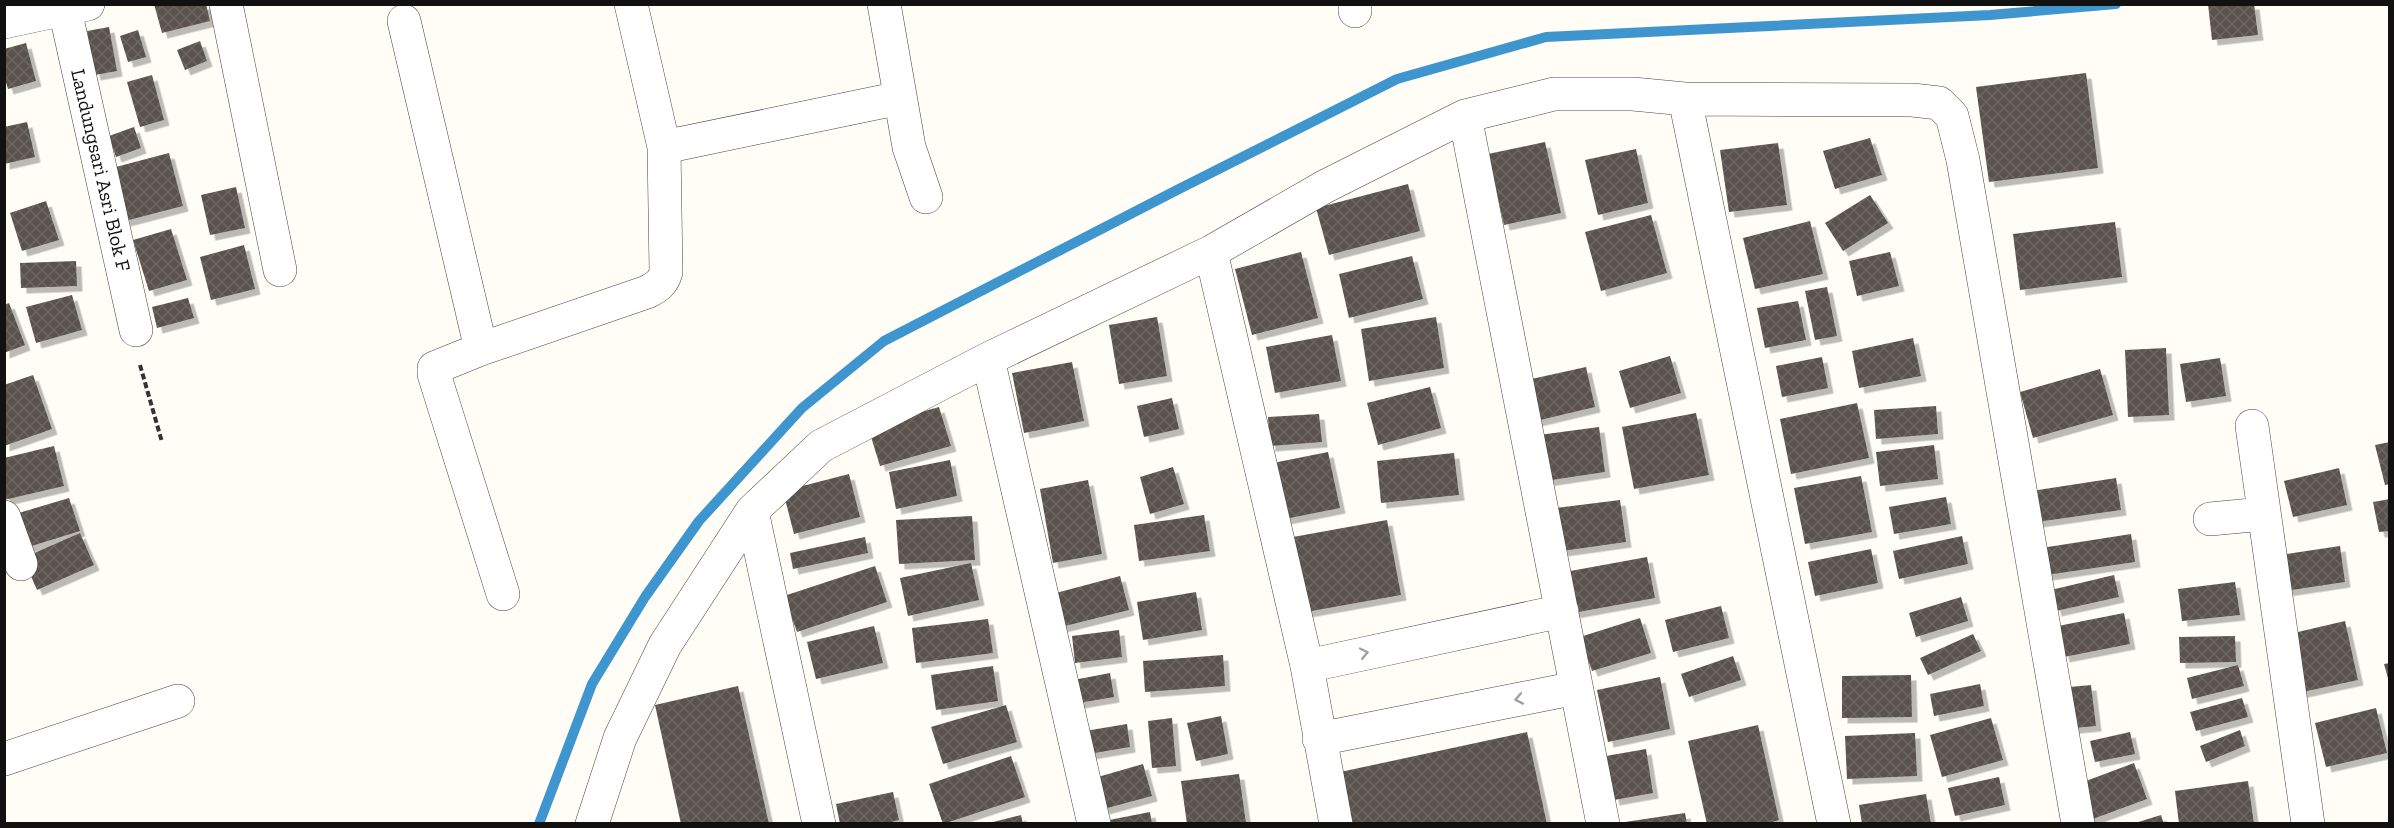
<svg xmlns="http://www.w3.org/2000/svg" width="2394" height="828" viewBox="0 0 2394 828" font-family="'Zilla Slab',serif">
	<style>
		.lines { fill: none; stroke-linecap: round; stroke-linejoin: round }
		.stream { stroke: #3f96cf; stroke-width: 10 }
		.building { fill: url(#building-cross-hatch); filter: url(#shadow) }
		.minor-casing { stroke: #444; stroke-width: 34 }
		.path { stroke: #333; stroke-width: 4; stroke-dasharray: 6 3; stroke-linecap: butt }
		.minor { stroke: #fff; stroke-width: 33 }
		.oneway { stroke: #a0a0a0 }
		.labels { text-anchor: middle; stroke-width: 6; stroke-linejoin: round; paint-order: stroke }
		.street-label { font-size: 20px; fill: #111; stroke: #fff }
	</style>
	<defs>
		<pattern id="building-cross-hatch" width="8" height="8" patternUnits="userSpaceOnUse" patternTransform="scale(1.5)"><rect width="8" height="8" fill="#5a524d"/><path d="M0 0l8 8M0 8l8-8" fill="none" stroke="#6d6662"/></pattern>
		<filter id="shadow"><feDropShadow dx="5.5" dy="5.5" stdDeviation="0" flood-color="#0004"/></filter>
	</defs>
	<rect width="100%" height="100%" fill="#fffdf5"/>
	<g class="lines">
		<path class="stream" d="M539,824L592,684L645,597L699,521L802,408L884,341L1177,190L1397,79L1546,37L1990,15L2116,4"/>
	</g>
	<path class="building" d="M154,4H206L210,21L162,33Z
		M2208,4H2254L2258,35L2212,40Z
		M109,27L117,71L95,75L87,31Z
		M138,30L146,57L128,62L120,36Z
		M200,41L207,61L185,70L177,50Z
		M26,43L36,81L8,89L4,76V49Z
		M2086,73L2098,168L1989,182L1976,87Z
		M152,75L164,120L140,127L127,82Z
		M27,122L35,157L4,164V127Z
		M134,127L141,148L116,157L109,136Z
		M1870,138L1882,175L1835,189L1823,151Z
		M1545,142L1561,213L1504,225L1488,154Z
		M1778,143L1787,205L1729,212L1720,150Z
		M1636,149L1648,203L1598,215L1585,160Z
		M169,153L183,206L125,221L112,168Z
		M1408,184L1420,231L1329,255L1316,208Z
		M236,187L245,228L210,235L201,195Z
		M1870,195L1888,223L1843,251L1825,223Z
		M46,201L59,240L22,251L10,213Z
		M1651,215L1667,273L1601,291L1585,232Z
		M1810,221L1823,274L1755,289L1743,238Z
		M2115,222L2122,277L2020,290L2013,234Z
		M171,229L187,280L149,291L133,240Z
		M244,245L255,289L211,300L200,257Z
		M1301,252L1318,318L1252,335L1235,269Z
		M1890,252L1899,286L1857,296L1849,261Z
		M1412,256L1423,299L1349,318L1339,274Z
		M76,261L77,286L21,288L20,263Z
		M1827,287L1837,336L1815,340L1805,291Z
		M72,295L82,330L36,343L26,307Z
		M188,298L194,318L157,328L152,307Z
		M1798,301L1806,340L1765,348L1757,308Z
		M9,303L25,345L4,353V305Z
		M1157,317L1167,376L1119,384L1109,325Z
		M1436,317L1444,368L1369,381L1361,329Z
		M1332,335L1341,381L1275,393L1266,347Z
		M1913,338L1921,376L1859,388L1852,351Z
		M2166,348L2169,415L2128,417L2125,350Z
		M1670,356L1681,393L1630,408L1619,371Z
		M1822,357L1828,388L1782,397L1776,366Z
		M2220,358L2226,396L2186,402L2180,364Z
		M1072,362L1084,421L1024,433L1012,373Z
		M1586,367L1595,407L1536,421L1527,380Z
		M2100,369L2113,415L2033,438L2020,392Z
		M33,375L52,429L4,446V385Z
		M1430,387L1441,428L1378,445L1367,403Z
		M1172,398L1179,429L1144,437L1137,406Z
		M1857,403L1869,458L1791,474L1780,419Z
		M1936,406L1938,434L1876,439L1874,410Z
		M939,407L951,446L880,466L868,427Z
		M1696,413L1709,475L1634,489L1622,427Z
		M1319,414L1322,442L1270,446L1268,417Z
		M1599,427L1605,472L1545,481L1539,435Z
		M2390,442V484L2385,485L2375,445Z
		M1934,445L1938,479L1880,486L1876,452Z
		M54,446L64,486L4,500V458Z
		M1328,452L1340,508L1285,519L1273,463Z
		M1454,453L1459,495L1381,503L1377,461Z
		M950,460L957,496L896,509L889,472Z
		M1173,467L1184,504L1150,514L1140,477Z
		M2339,468L2347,505L2293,517L2284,481Z
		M849,474L860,517L794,534L783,491Z
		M1861,476L1872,532L1805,544L1794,488Z
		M2116,478L2121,510L2030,523L2025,492Z
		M1088,480L1102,554L1053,563L1040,489Z
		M1946,497L1951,524L1894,534L1889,507Z
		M69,498L80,531L22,549L12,515Z
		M2390,499V531L2379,532L2373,502Z
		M1620,500L1626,542L1562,551L1556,508Z
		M1204,515L1210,551L1139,561L1134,525Z
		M972,516L975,560L899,564L896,520Z
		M1387,520L1401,595L1306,612L1293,537Z
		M80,533L94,565L37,590L23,558Z
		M2131,534L2135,562L2040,576L2035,549Z
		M1962,536L1968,564L1899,579L1893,551Z
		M865,537L868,553L793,569L790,553Z
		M2340,546L2345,582L2285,591L2280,555Z
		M1871,549L1878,583L1815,596L1808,562Z
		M1647,557L1655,598L1573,613L1565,572Z
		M971,563L979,600L908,616L900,578Z
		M875,566L887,602L797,632L784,596Z
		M2114,575L2119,597L2056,611L2051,590Z
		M1120,576L1129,610L1061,627L1052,594Z
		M2235,582L2240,615L2182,621L2178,589Z
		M1196,592L1202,630L1143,640L1137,602Z
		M1961,597L1968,621L1916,637L1909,613Z
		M1721,606L1729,638L1673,652L1665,620Z
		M2124,613L2130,644L2064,657L2058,626Z
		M1640,618L1651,653L1592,671L1580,637Z
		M988,619L993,653L916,663L912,628Z
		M2345,621L2358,680L2298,693L2285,635Z
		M874,626L883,663L816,679L807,642Z
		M1119,630L1122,657L1075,663L1072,636Z
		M1973,634L1981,651L1928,675L1920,658Z
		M2235,636L2236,662L2180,663L2179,637Z
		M1223,655L1225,686L1145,692L1143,661Z
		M1733,656L1741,680L1689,697L1681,674Z
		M2390,663V682H2389L2384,664Z
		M2238,665L2244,686L2192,699L2187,678Z
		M993,666L998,701L936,710L931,675Z
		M1110,673L1114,697L1067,705L1063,682Z
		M1911,675L1912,717L1842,718V676Z
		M1660,677L1670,729L1608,742L1597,690Z
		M1980,684L1984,706L1934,716L1930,694Z
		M2091,685L2096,726L2064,729L2059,688Z
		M738,686L769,824H681L655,705Z
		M2242,698L2248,717L2196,731L2190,712Z
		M1006,705L1017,742L943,764L931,727Z
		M2376,708L2387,753L2326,767L2315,723Z
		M1221,716L1228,754L1196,761L1187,723Z
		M1172,718L1176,766L1152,768L1148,721Z
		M1991,718L2003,760L1942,777L1930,735Z
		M1127,724L1130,747L1083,755L1079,732Z
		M1758,725L1779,820L1765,824H1707L1688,741Z
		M2240,730L2245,746L2206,762L2200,746Z
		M1527,732L1547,824H1342L1331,774Z
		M2130,732L2135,754L2095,762L2090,741Z
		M1915,733L1917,776L1847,779L1845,736Z
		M1646,749L1653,793L1614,800L1606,756Z
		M1011,756L1025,797L943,824L929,784Z
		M2134,763L2147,799L2090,820L2078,784Z
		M1143,764L1152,796L1100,810L1091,779Z
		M1239,774L1246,823L1187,824L1181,781Z
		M1999,777L2005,805L1955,816L1948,788Z
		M2248,781L2254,824H2179L2175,791Z
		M893,792L899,820L884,824H840L836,804Z
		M1926,794L1931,824H1862L1859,805Z
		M1150,812L1152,824H1105L1104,821Z
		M1685,813L1687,824H1625V822Z
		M1021,815L1023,824H989V823Z
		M2161,815L2164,824H2135V823Z"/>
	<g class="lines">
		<defs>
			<path id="minor" d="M226,4L280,270
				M884,4L909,147L926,197
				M65,10L136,330
				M1355,11V4
				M404,21L481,349
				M4,22L88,4
				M1685,99L1834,824
				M1465,116L1603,824
				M664,147L900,98
				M1211,252L1307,666L1336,824
				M988,359L1094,824
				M2252,426L2308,824
				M752,511L819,824
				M4,517L21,564
				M2210,519L2263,514
				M503,594L434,374V368L481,349L647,292C657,287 663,283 666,272L664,147L631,4
				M1307,666L1562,611
				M1319,739L1576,688
				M4,759L178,701
				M592,824L620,738L665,645L752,511L821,446L988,359L1211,252L1324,187L1465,116L1554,94H1633L1685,99L1912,100L1939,103L1952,116L1963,160L2078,824"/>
		</defs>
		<use href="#minor" class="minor-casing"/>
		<path class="path" d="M140,365L162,442"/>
		<use href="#minor" class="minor"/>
	</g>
	<defs><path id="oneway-chevron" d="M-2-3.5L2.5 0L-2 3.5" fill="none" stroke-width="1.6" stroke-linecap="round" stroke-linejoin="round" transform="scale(1.5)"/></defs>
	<g class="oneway">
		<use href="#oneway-chevron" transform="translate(1364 653) rotate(-12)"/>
		<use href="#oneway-chevron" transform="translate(1519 699) rotate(169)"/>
	</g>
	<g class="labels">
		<g class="street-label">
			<text transform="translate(101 170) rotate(77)" y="7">Landungsari Asri Blok F</text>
		</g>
	</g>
	<rect width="2394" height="828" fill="none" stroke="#111111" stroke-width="12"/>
</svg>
